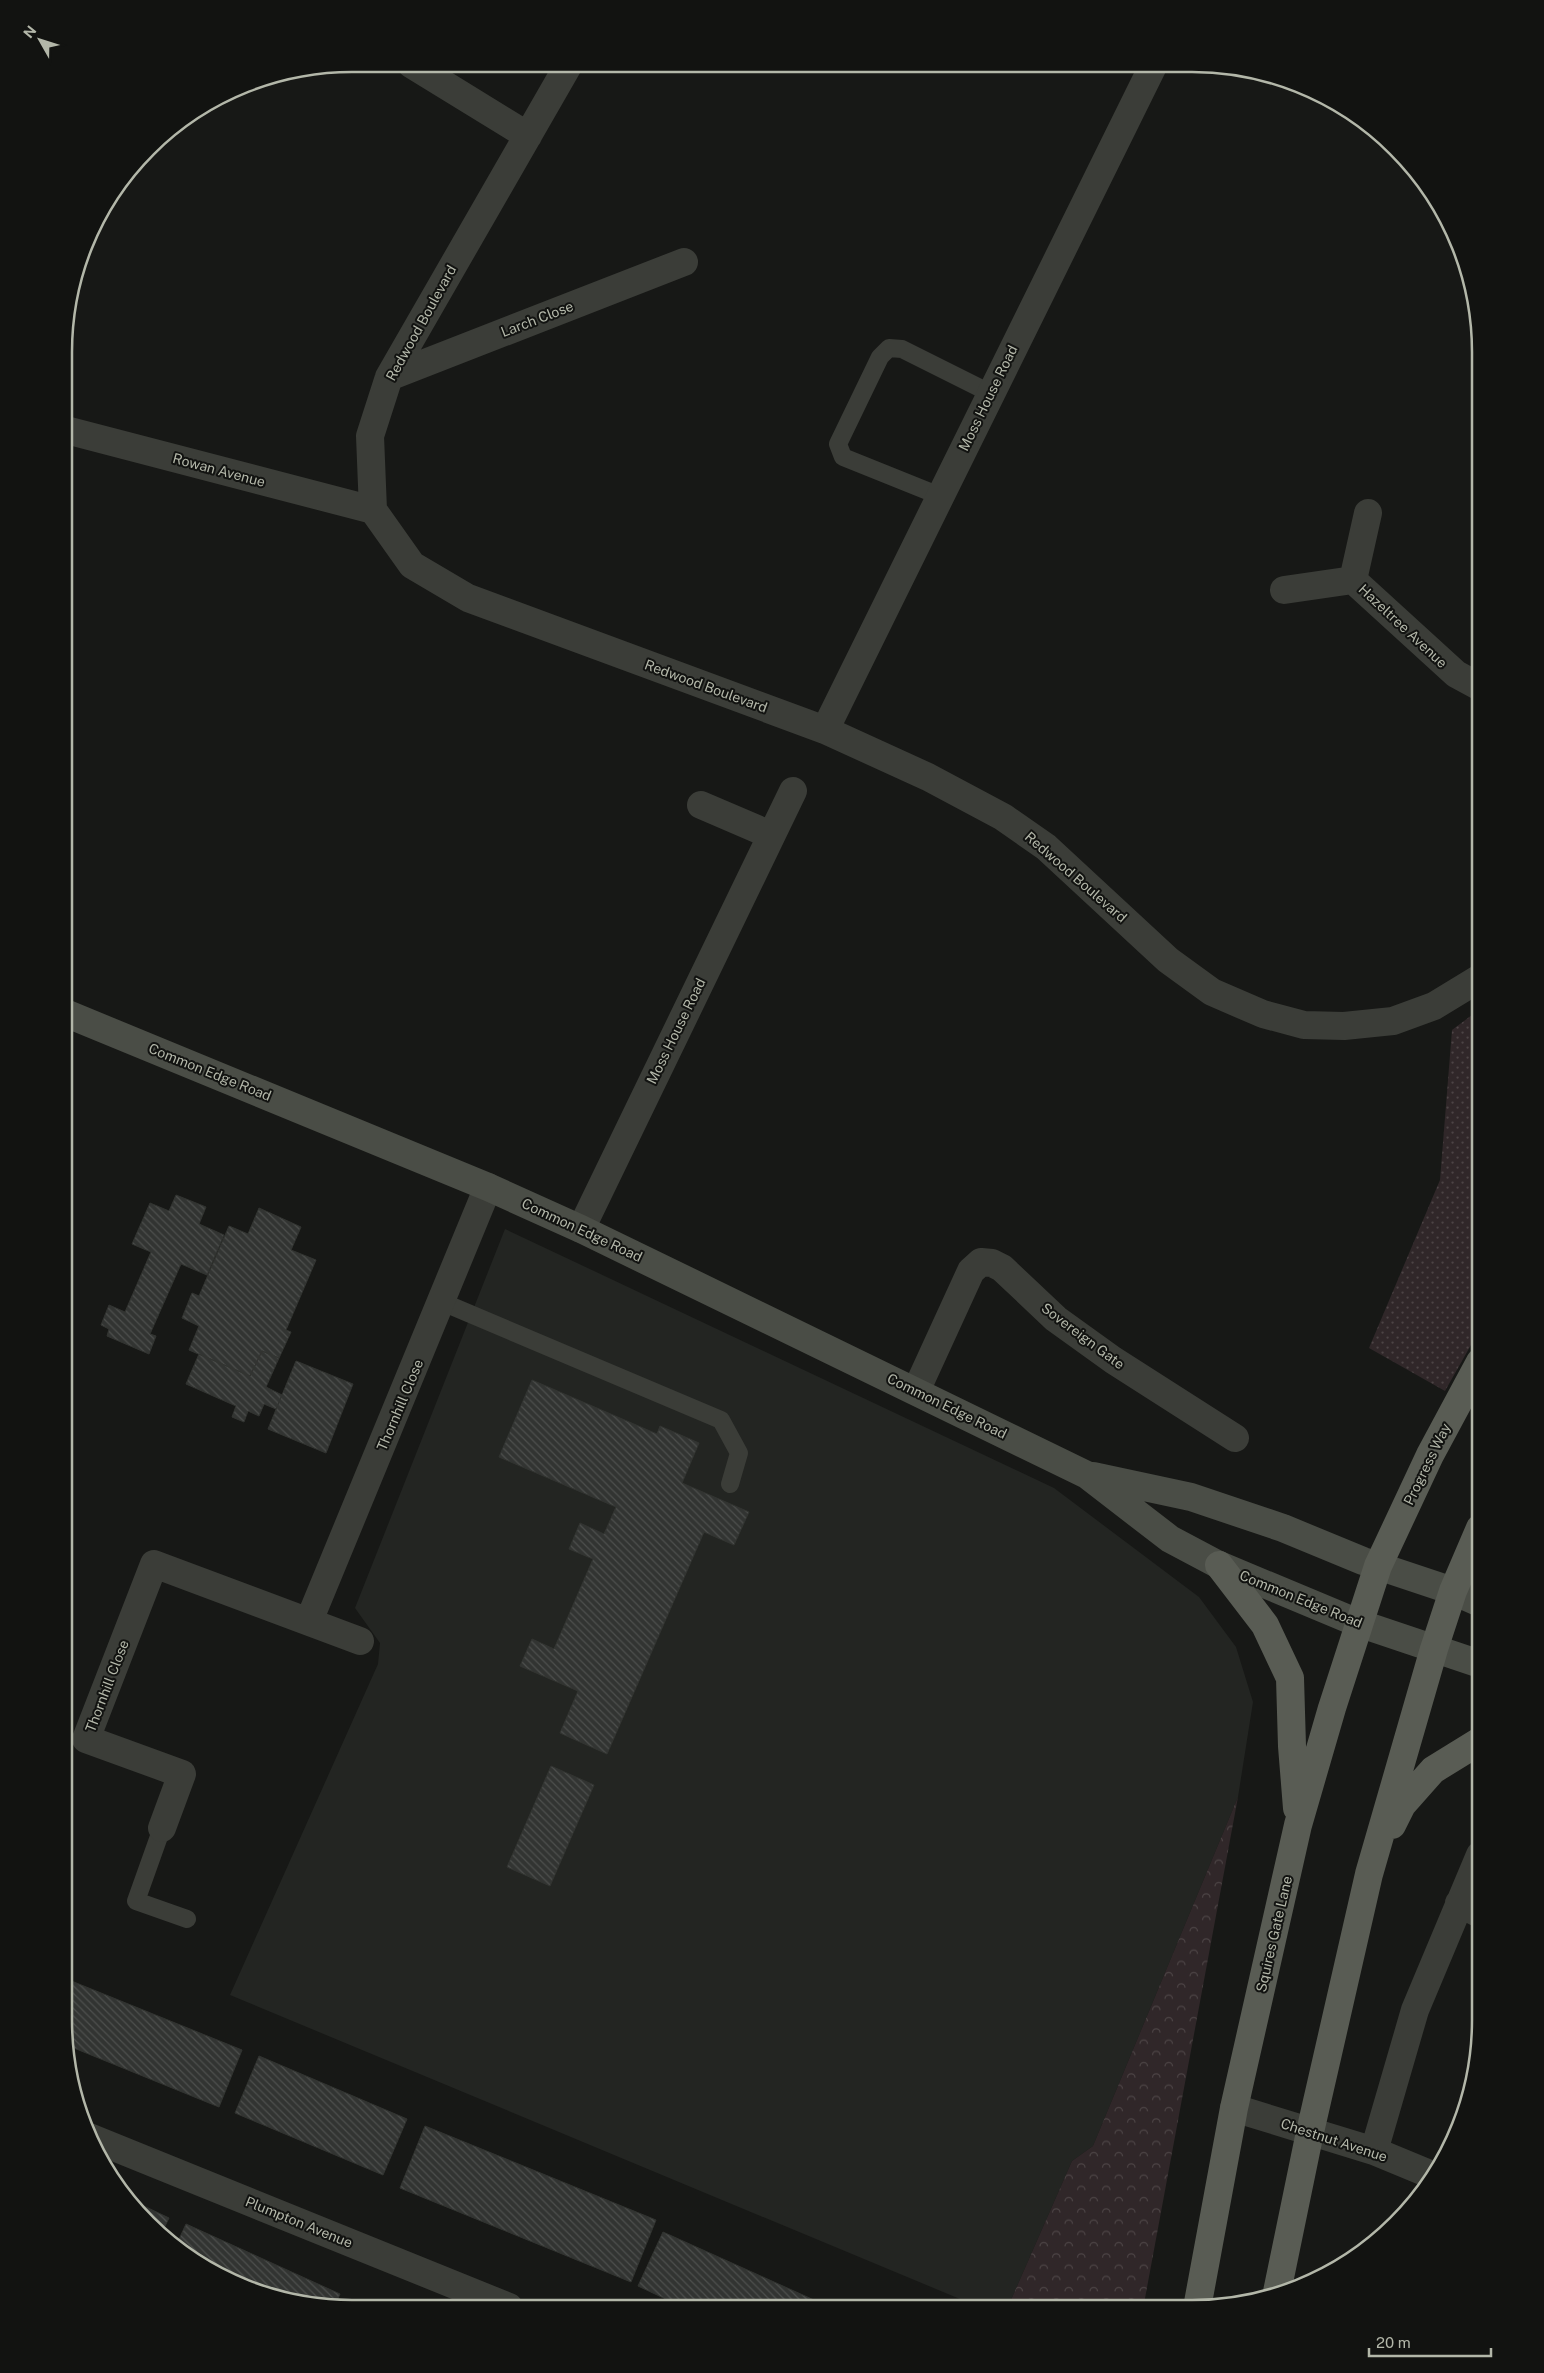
<svg xmlns="http://www.w3.org/2000/svg" width="1544" height="2373" viewBox="0 0 1544 2373" font-family="'Public Sans',sans-serif">
	<style>
		.built { fill: #232522 }
		.grass { fill: url(#grass-dots) }
		.forest { fill: url(#forest-crowns) }
		.building { fill: url(#building-back-hatch); stroke: #323431 }
		.lines { fill: none; stroke-linecap: round; stroke-linejoin: round }
		.service { stroke: #3b3d38; stroke-width: 18 }
		.minor { stroke: #3b3d38; stroke-width: 28 }
		.secondary { stroke: #4a4d46; stroke-width: 28 }
		.primary { stroke: #595c54; stroke-width: 28 }
		.labels { text-anchor: middle; stroke-width: 4; stroke-linejoin: round; paint-order: stroke }
		.street-label { font-size: 14px; fill: #b3b7a9; stroke: #121311 }
		.rim { fill: none; stroke: #b3b7a9; stroke-width: 2.5 }
	</style>
	<defs>
		<pattern id="grass-dots" width="8" height="8" patternUnits="userSpaceOnUse" patternTransform="scale(1.25)"><rect width="8" height="8" fill="#302729"/><path d="M2 2h.1M6 6h.1" fill="none" stroke="#4c4445" stroke-width="1.8" stroke-linecap="round"/></pattern>
		<pattern id="forest-crowns" width="20" height="18" patternUnits="userSpaceOnUse" patternTransform="scale(1.25)"><rect width="20" height="18" fill="#302729"/><path d="M2 6a3 3 0 1 1 6 0M12 15a3 3 0 1 1 6 0" fill="none" stroke="#4c4445"/></pattern>
		<pattern id="building-back-hatch" width="6" height="6" patternUnits="userSpaceOnUse" patternTransform="scale(1.25)"><rect width="6" height="6" fill="#323432"/><path d="M-1 5l2 2M0 0l6 6M5-1l2 2" fill="none" stroke="#4d4f4d"/></pattern>
	</defs>
	<rect width="100%" height="100%" fill="#171816"/>
	<path class="built" d="M505,1229L1054,1488L1199,1597L1236,1647L1253,1702L1238,1797L1093,2146L1072,2161L1007,2309H984L230,1995L378,1664L380,1643L355,1608Z"/>
	<path class="grass" d="M1480,1009V1329L1445,1391L1369,1348L1440,1180L1452,1030Z"/>
	<path class="forest" d="M1238,1797L1143,2309H1007L1072,2161L1093,2146Z"/>
	<path class="building" d="M176,1195L206,1207L199,1224L224,1235L207,1275L181,1264L150,1334L156,1336L149,1354L107,1336L109,1329L101,1325L109,1305L125,1312L151,1252L132,1244L150,1203L169,1211Z
		M259,1208L301,1227L291,1250L316,1260L286,1330L291,1332L279,1358L262,1351L250,1376L189,1350L199,1326L182,1318L192,1293L199,1296L229,1226L248,1234Z
		M262,1351L279,1358L266,1387L282,1395L276,1409L264,1404L259,1416L248,1411L244,1422L232,1417L236,1406L186,1384L199,1354L250,1376Z
		M296,1361L353,1384L326,1453L268,1429Z
		M532,1380L657,1434L660,1426L699,1443L682,1483L749,1512L734,1545L704,1532L607,1754L560,1733L578,1691L520,1666L532,1639L554,1649L593,1559L569,1549L580,1523L604,1534L616,1507L499,1457Z
		M551,1766L594,1785L550,1886L507,1867Z
		M64,1978L242,2050L219,2107L69,2046L64,2021Z
		M259,2056L407,2119L383,2175L235,2113Z
		M425,2126L656,2220L631,2282L400,2188Z
		M123,2196L169,2218L161,2234Z
		M186,2224L340,2294L334,2307H315L242,2287L175,2248Z
		M663,2232L814,2300L810,2308H685L638,2286Z
		M367,2300L384,2307H364Z"/>
	<g class="lines">
		<path class="service" d="M940,496L843,457L838,444L880,357L889,348L902,349L990,393
			M442,1302L721,1420L739,1453L730,1484
			M162,1828L136,1901L187,1919"/>
		<path class="minor" d="M411,64L528,136
			M569,64L389,377L370,436L373,510L412,565L468,598L825,730L928,777L1003,817L1046,847L1168,960L1212,992L1263,1014L1304,1025L1344,1026L1393,1021L1434,1006L1480,978
			M389,377L684,262
			M66,430L373,510
			M1353,580L1368,513
			M1284,590L1353,580L1456,674L1480,687
			M825,730L1153,66
			M701,805L771,835
			M581,1229L793,791
			M916,1391L971,1271L981,1262L992,1263L1002,1268L1056,1319L1113,1360L1235,1438
			M309,1621L488,1187
			M162,1828L182,1774L86,1739L154,1564L360,1641
			M1459,1903L1480,1914
			M1234,2108L1374,2151L1432,2175
			M89,2137L509,2307
			M1374,2151L1415,2010L1480,1855"/>
		<path class="secondary" d="M65,1013L488,1187L581,1229L1087,1475L1170,1539L1219,1565L1358,1623L1480,1664
			M1093,1476L1191,1497L1283,1528L1363,1561L1453,1591L1480,1603"/>
		<path class="primary" d="M1219,1565L1265,1625L1290,1678L1292,1746L1297,1808
			M1392,1825L1402,1805L1433,1770L1480,1741
			M1277,2292L1310,2132L1369,1874L1434,1649L1453,1591L1480,1528
			M1197,2308L1234,2108L1298,1825L1332,1708L1378,1566L1430,1455L1480,1362"/>
	</g>
	<g class="labels">
		<g class="street-label">
			<text transform="translate(537 319) rotate(-21)" y="5">Larch Close</text>
			<text transform="translate(421 323) rotate(-61)" y="5">Redwood Boulevard</text>
			<text transform="translate(988 398) rotate(-64)" y="5">Moss House Road</text>
			<text transform="translate(219 470) rotate(15)" y="5">Rowan Avenue</text>
			<text transform="translate(1403 626) rotate(43)" y="5">Hazeltree Avenue</text>
			<text transform="translate(706 686) rotate(20)" y="5">Redwood Boulevard</text>
			<text transform="translate(1076 877) rotate(41)" y="5">Redwood Boulevard</text>
			<text transform="translate(676 1031) rotate(-64)" y="5">Moss House Road</text>
			<text transform="translate(210 1072) rotate(22)" y="5">Common Edge Road</text>
			<text transform="translate(582 1230) rotate(25)" y="5">Common Edge Road</text>
			<text transform="translate(1083 1336) rotate(37)" y="5">Sovereign Gate</text>
			<text transform="translate(400 1405) rotate(-67)" y="5">Thornhill Close</text>
			<text transform="translate(947 1406) rotate(26)" y="5">Common Edge Road</text>
			<text transform="translate(1427 1464) rotate(-64)" y="5">Progress Way</text>
			<text transform="translate(1301 1599) rotate(22)" y="5">Common Edge Road</text>
			<text transform="translate(107 1686) rotate(-69)" y="5">Thornhill Close</text>
			<text transform="translate(1274 1934) rotate(-77)" y="5">Squires Gate Lane</text>
			<text transform="translate(1334 2140) rotate(18)" y="5">Chestnut Avenue</text>
			<text transform="translate(299 2222) rotate(22)" y="5">Plumpton Avenue</text>
		</g>
	</g>
	<path d="M0 0H1544V2373H0ZM352 72H1192A280 280 0 0 1 1472 352V2020A280 280 0 0 1 1192 2300H352A280 280 0 0 1 72 2020V352A280 280 0 0 1 352 72Z" fill="#121311" fill-rule="evenodd"/>
	<path class="rim" d="M352 72H1192A280 280 0 0 1 1472 352V2020A280 280 0 0 1 1192 2300H352A280 280 0 0 1 72 2020V352A280 280 0 0 1 352 72Z"/>
	<g transform="translate(40 40) rotate(309)" stroke="#121311" stroke-width="4" paint-order="stroke">
	<path d="M0-4L9 19L0 12L-9 19Z" fill="#b3b7a9"/>
	<text y="-8" font-size="14" font-weight="bold" text-anchor="middle" fill="#b3b7a9">N</text>
	</g>
	<path d="M1369 2348v8h122v-8" fill="none" stroke="#b3b7a9" stroke-width="2.5"/>
	<text x="1376" y="2348" font-size="15" fill="#b3b7a9" stroke="#121311" stroke-width="4" paint-order="stroke">20 m</text>
</svg>
